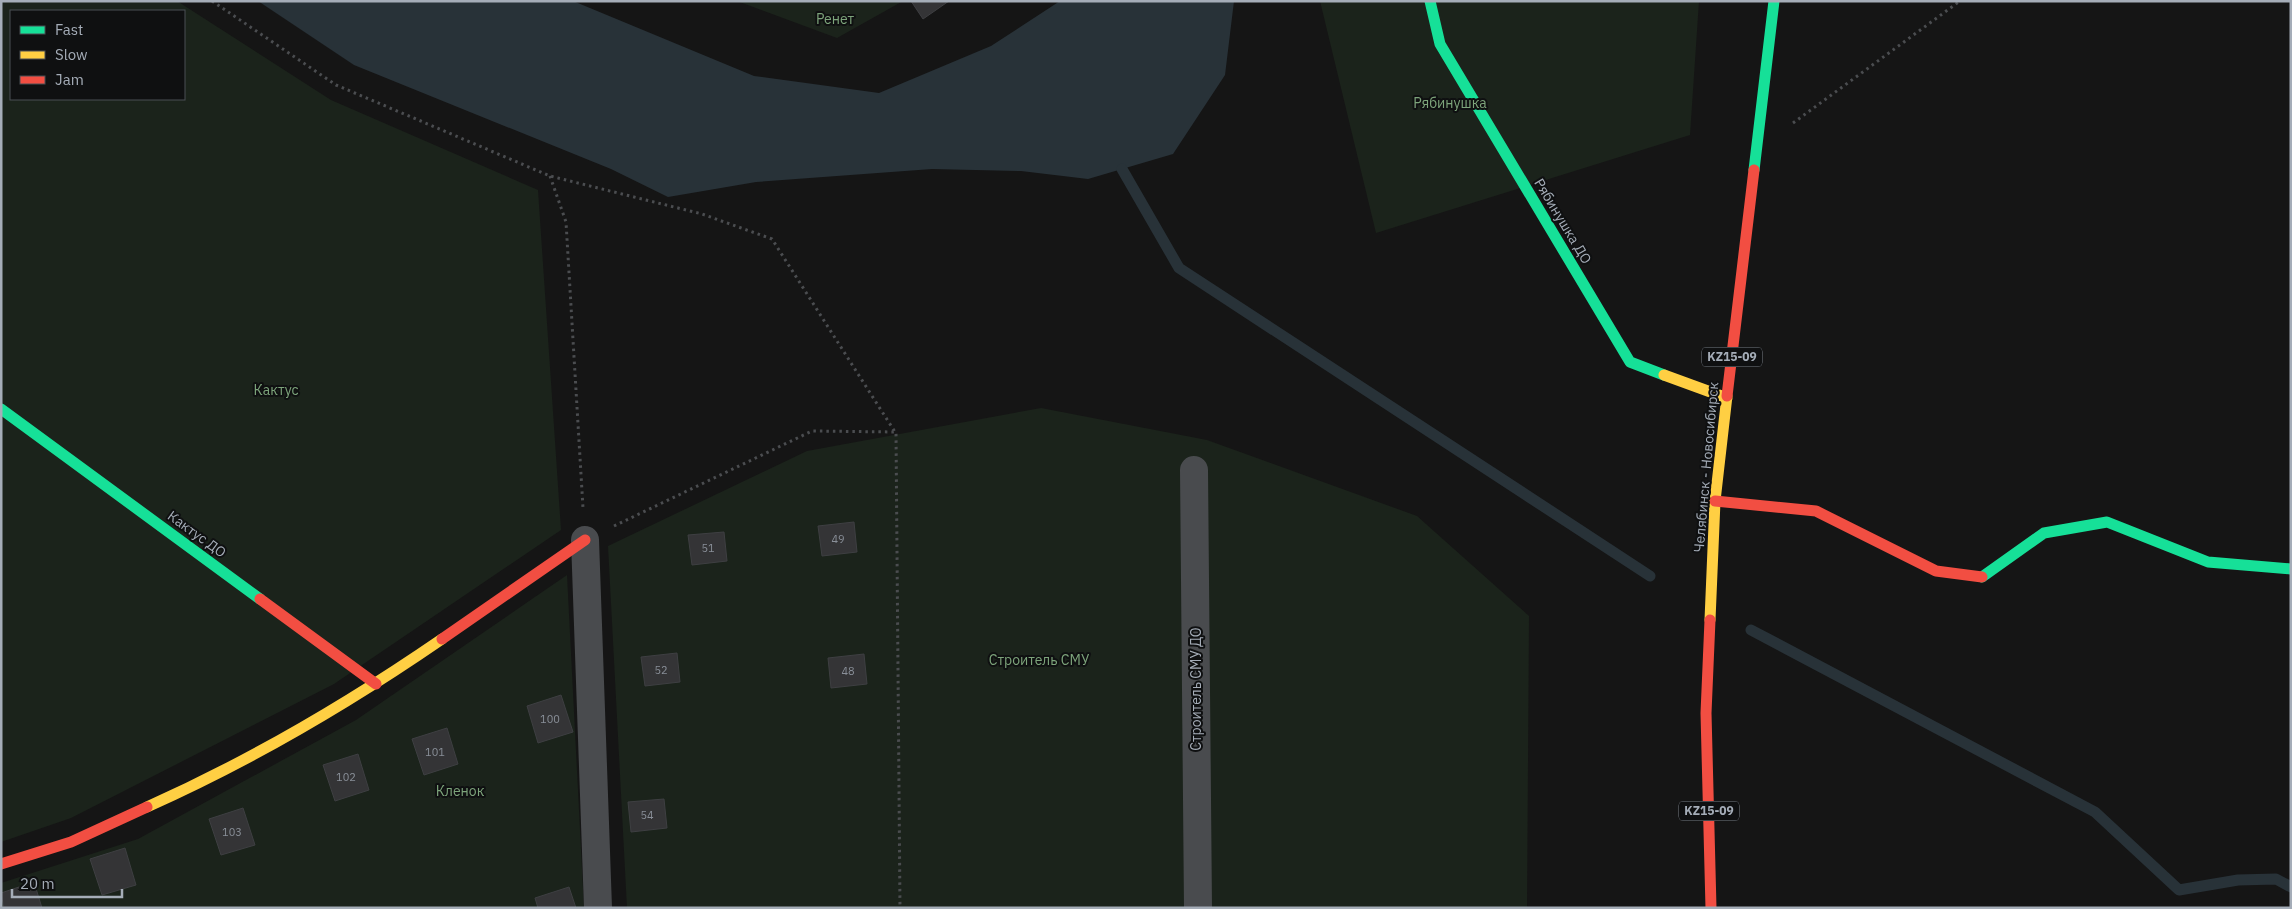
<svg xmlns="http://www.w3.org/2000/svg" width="2292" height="909" viewBox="0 0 2292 909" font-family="'IBM Plex Sans',sans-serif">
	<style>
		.green { fill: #1b231b; fill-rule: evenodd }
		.water { fill: #283238 }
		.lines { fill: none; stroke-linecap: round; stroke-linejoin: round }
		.stream { stroke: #283238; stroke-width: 11 }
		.building { fill: #343436; stroke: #3e3f42 }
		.path { stroke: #4b4d50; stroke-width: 3; stroke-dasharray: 2.5 4; stroke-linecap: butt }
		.street { stroke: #494b4e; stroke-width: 28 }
		.fast { stroke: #16e098; stroke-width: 11 }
		.slow { stroke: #ffcf43; stroke-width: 11 }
		.jam { stroke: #f24e42; stroke-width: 11 }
		.labels { text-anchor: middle; stroke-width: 4; stroke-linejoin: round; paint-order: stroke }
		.number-label { font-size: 11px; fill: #898f98 }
		.shield { fill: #0f1011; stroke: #787e86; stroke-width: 1 }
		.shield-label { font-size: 12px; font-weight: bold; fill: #a5adb8 }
		.park-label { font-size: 14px; fill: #7da47b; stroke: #0f1011 }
		.street-label { font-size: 14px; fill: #a5adb8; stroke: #0f1011 }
	</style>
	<rect width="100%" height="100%" fill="#151515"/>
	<path class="green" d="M1,1H177L331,100L538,190L561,530L334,684L71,818L1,842ZM11,11H184V99H11Z
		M737,1H903L837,38Z
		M1320,1H1699L1690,135L1376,233Z
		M1041,408L1207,440L1417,516L1529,616L1527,908H627L608,546L807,451Z
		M567,575L584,908H1V883L138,839L356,720Z"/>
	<path class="water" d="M258,1H573L754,76L879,93L991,46L1060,1H1234L1225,75L1173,154L1088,179L1021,171L932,169L756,182L668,197L611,169L354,65Z"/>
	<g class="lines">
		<path class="stream" d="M1122,169L1179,268L1650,576
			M1751,630L2095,812L2179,890L2238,880L2276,879L2291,887"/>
	</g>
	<path class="building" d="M911,1H949L923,19Z
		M854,522L857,552L822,556L818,526Z
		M724,532L727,561L692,565L688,535Z
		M677,653L680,682L645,686L641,657Z
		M864,654L867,684L831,688L828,658Z
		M561,695L573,732L538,743L527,706Z
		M447,728L458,764L424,775L412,739Z
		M358,754L369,790L335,801L323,765Z
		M664,799L667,828L631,832L628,802Z
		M243,808L255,845L221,855L209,819Z
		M125,848L136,885L102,895L90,859Z
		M34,882L42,908H4L1,893Z
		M569,887L576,908H538L535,898Z"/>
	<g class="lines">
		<path class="path" d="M212,1L336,85L550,176L702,214L772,239L895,432
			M1793,123L1960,1
			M550,176L566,222L583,508
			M614,526L812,431L896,432L900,908"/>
		<path class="street" d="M1194,470L1198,908
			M585,540L598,908"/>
		<path class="fast" d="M1430,1L1440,44L1630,362L1664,375
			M1754,170L1774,1
			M1,409L260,599
			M1982,577L2044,533L2107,522L2208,562L2291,569"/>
		<path class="slow" d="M1664,375L1727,398
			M1710,620L1715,501L1727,396
			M147,807C250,761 349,703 442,639"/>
		<path class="jam" d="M1727,396L1754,170
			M1715,501L1816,511L1936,571L1982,577
			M260,599L376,684
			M1710,620L1706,713L1711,908
			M442,639L585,540
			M1,864L71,842L147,807"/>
	</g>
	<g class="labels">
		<g class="number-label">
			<text x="838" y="543">49</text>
			<text x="708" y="552">51</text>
			<text x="661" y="674">52</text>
			<text x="848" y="675">48</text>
			<text x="550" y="723">100</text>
			<text x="435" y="756">101</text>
			<text x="346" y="781">102</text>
			<text x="647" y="819">54</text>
			<text x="232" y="836">103</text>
		</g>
		<g class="shield">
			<rect x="1702" y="347.5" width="60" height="19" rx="4"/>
			<rect x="1679" y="801.5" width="60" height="19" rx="4"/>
		</g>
		<g class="shield-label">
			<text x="1732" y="361">KZ15-09</text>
			<text x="1709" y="815">KZ15-09</text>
		</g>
		<g class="park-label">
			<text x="835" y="24">Ренет</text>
			<text x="1450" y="108">Рябинушка</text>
			<text x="276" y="395">Кактус</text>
			<text x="1039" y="665">Строитель СМУ</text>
			<text x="460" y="796">Кленок</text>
		</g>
		<g class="street-label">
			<text transform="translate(1563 221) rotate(59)" y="5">Рябинушка ДО</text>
			<text transform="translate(1706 467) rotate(-85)" y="5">Челябинск - Новосибирск</text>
			<text transform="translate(197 534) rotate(36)" y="5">Кактус ДО</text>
			<text transform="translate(1196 689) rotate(-90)" y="5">Строитель СМУ ДО</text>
		</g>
	</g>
	<rect width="2292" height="909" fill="none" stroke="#a5adb8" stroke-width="5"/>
	<rect x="10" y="10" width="175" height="90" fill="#0f1011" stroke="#4b4f54"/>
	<rect x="20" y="26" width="25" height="8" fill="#16e098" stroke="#4b4f54"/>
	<text x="55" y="35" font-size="15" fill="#a5adb8">Fast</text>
	<rect x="20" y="51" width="25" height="8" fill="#ffcf43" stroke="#4b4f54"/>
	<text x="55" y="60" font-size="15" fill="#a5adb8">Slow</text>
	<rect x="20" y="76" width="25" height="8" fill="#f24e42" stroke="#4b4f54"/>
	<text x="55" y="85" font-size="15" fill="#a5adb8">Jam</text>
	<path d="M12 889v8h110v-8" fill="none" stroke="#a5adb8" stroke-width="2.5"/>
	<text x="20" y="889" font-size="15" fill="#a5adb8" stroke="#0f1011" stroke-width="4" paint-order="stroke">20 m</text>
</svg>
